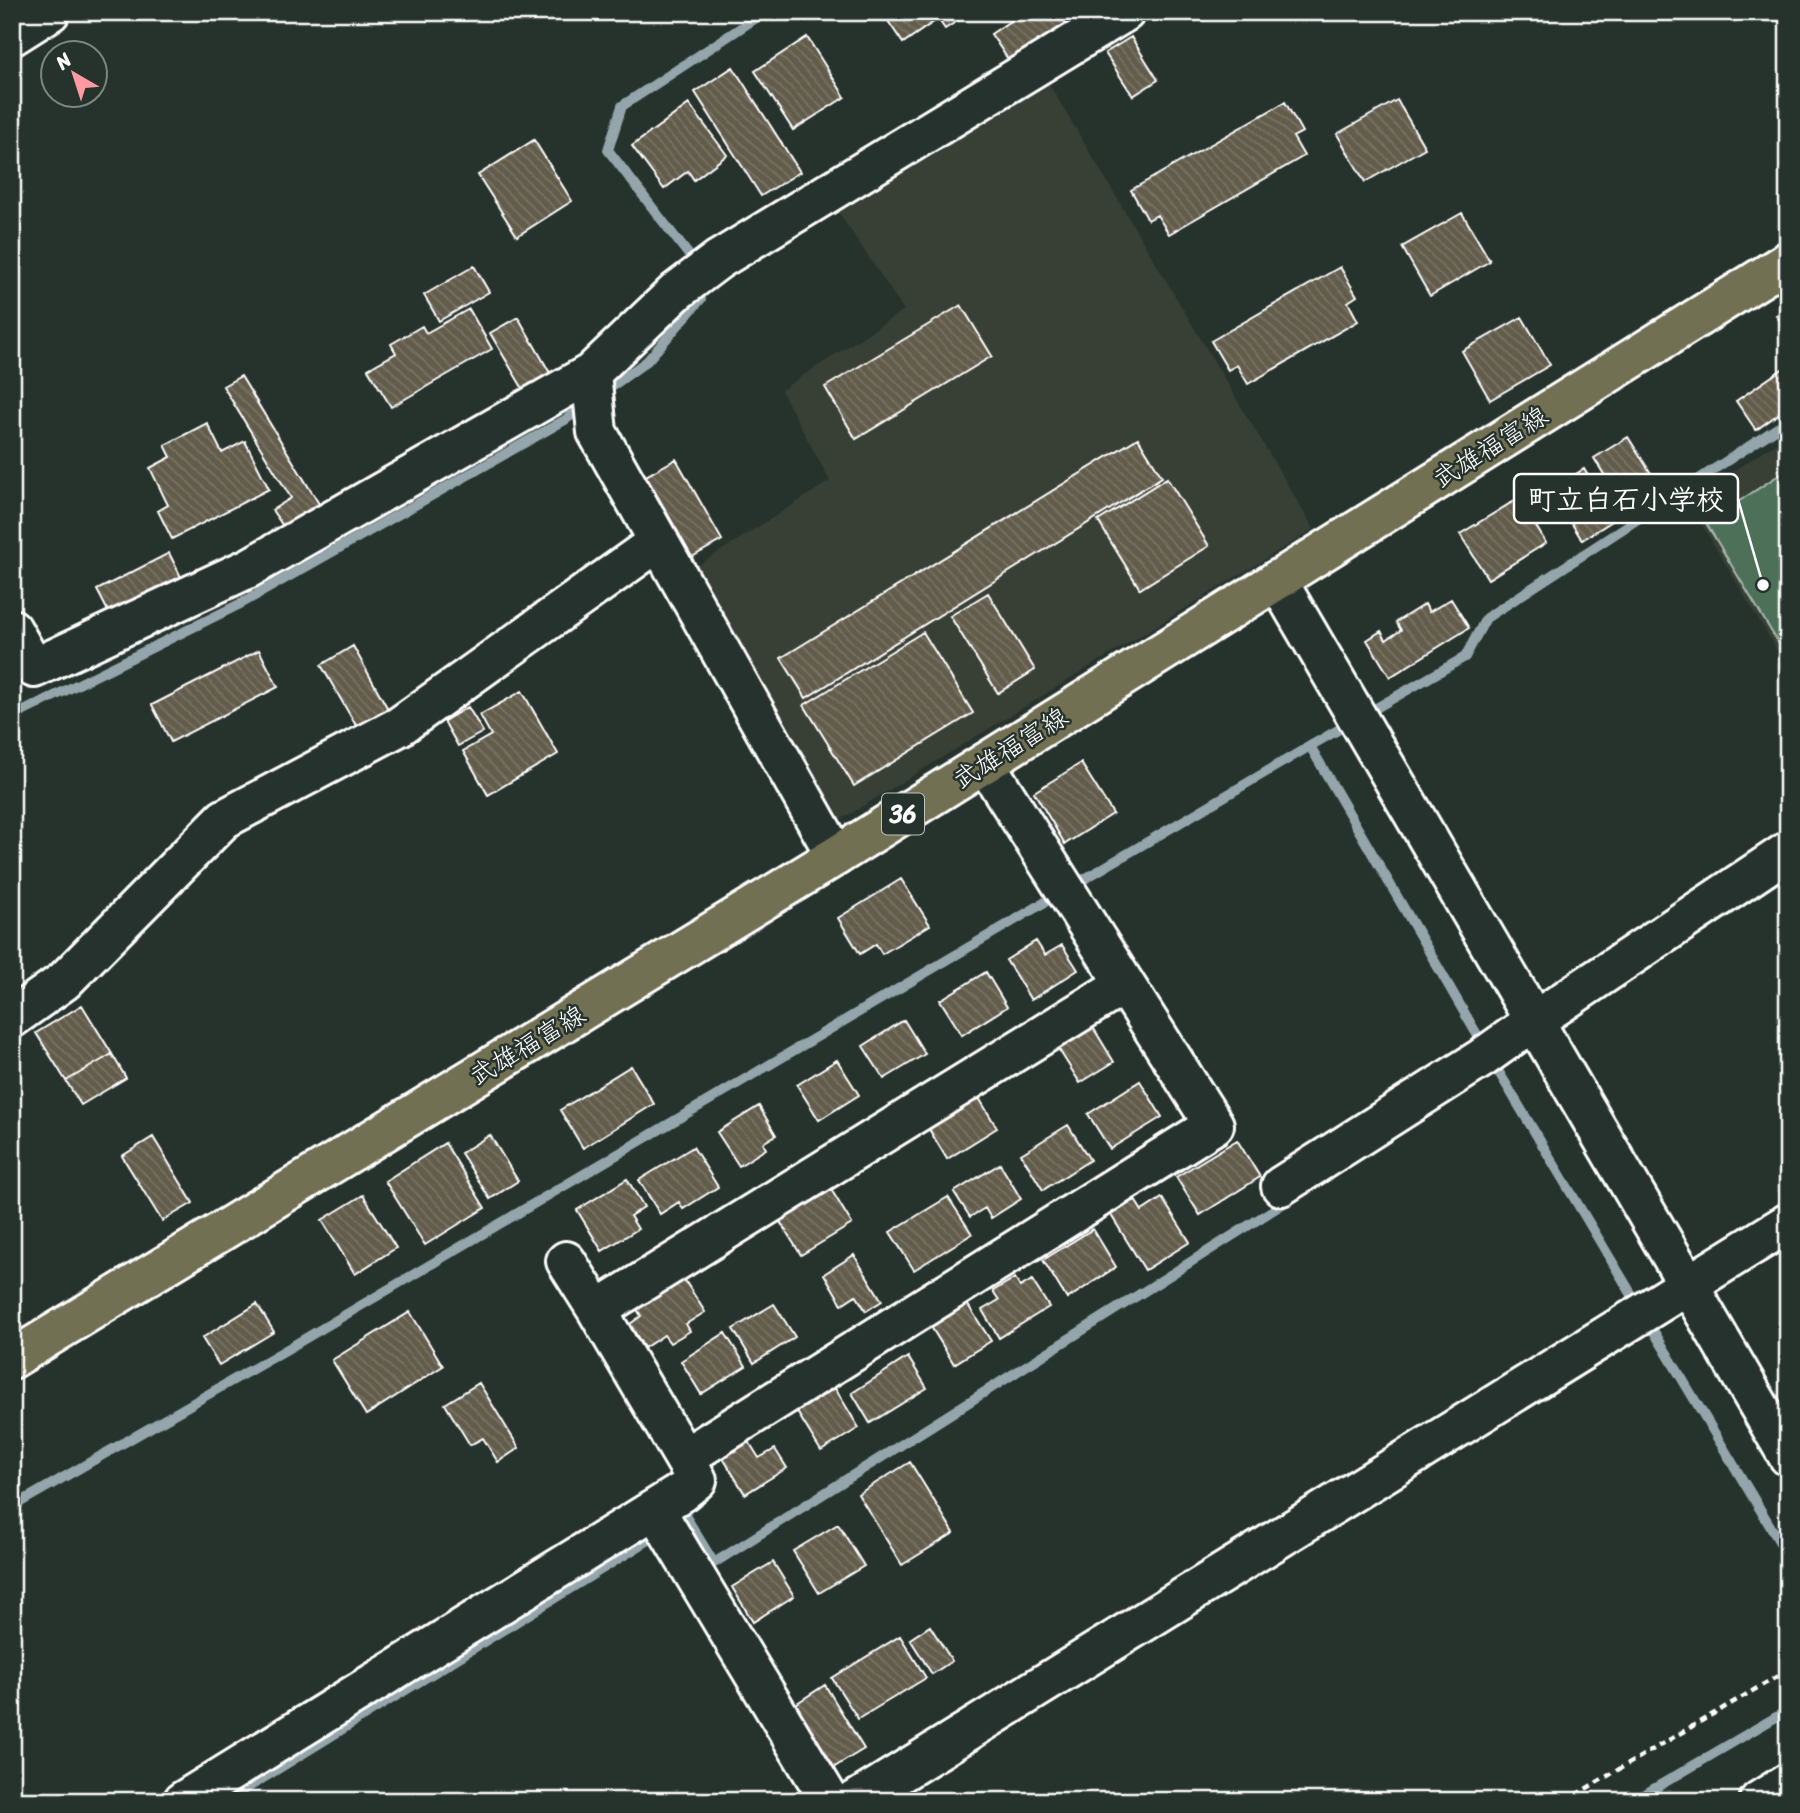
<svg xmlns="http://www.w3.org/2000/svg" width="1800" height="1813" viewBox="0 0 1800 1813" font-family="Sriracha,'Klee One',sans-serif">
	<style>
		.built { fill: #383f36 }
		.pitch { fill: #4e6f59; stroke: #a6b7ac; stroke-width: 2 }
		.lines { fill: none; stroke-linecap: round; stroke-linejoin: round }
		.stream { stroke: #94a6ab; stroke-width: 10 }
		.building { fill: url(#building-back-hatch); stroke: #fff; stroke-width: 2 }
		.street-casing { stroke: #fff; stroke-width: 44 }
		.secondary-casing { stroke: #fff; stroke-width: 44 }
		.primary-casing { stroke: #fff; stroke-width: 44 }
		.path { stroke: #fff; stroke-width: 4.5; stroke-dasharray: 7 5; stroke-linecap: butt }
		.street { stroke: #26332d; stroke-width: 38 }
		.secondary { stroke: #26332d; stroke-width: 38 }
		.primary { stroke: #716f52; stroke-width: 38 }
		.labels { text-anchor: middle; stroke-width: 5; stroke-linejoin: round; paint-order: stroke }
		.shield { fill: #26332d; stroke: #bec2c0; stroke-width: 2 }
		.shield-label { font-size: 24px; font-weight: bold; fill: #fff }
		.street-label { font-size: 26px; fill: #fff; stroke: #26332d }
		.leader { fill: none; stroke: #fff; stroke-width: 2.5 }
		.callout-dot { fill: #fff; stroke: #26332d; stroke-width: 2.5 }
		.callout { fill: #26332d; stroke: #fff; stroke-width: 2.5 }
		.callout-label { font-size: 28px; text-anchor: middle; font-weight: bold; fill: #fff }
	</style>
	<defs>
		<pattern id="building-back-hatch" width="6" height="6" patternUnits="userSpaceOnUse" patternTransform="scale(1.75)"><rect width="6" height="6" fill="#625c4b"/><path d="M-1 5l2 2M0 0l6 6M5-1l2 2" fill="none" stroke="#7a7466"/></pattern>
	</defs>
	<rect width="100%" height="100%" fill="#26332d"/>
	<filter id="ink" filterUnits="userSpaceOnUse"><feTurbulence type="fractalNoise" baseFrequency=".0143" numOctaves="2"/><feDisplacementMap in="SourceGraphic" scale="14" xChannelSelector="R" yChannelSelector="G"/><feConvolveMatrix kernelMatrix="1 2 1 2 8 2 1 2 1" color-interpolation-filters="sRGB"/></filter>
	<g filter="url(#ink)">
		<path class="built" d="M1043,74L1314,529L806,841L669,584L830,481L781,390L904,310L835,207Z
			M1788,435V669L1688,501Z"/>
		<path class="pitch" d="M1788,469V659L1706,523Z"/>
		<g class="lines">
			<path class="stream" d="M695,267V263L608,150L622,106L765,12
				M600,395L647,361L701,299L698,283
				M12,717L244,602L565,420L587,404
				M1310,746L1497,1069L1788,1556
				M12,1507L289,1348L1310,746L1465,657L1486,618L1788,421
				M226,1801L686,1517L714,1563L1292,1198
				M1633,1801L1788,1710"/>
		</g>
		<path class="building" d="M882,12H962L965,16L945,29L938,19L903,43Z
			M1008,12H1060L1067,23L1010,62L991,34L1013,19Z
			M807,37L845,97L793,130L755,71Z
			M1131,37L1158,80L1133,96L1105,53Z
			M733,67L800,172L761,196L695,92Z
			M1397,100L1425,148L1365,182L1337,134Z
			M1285,102L1302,132L1293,137L1304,156L1169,234L1157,215L1148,220L1131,190Z
			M689,104L727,155L694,180L688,171L664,189L632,146Z
			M534,140L572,201L517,236L478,175Z
			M1462,213L1490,261L1430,296L1402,247Z
			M474,266L489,292L439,321L424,295Z
			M1340,267L1357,296L1348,302L1358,321L1248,384L1237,365L1228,370L1211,341Z
			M961,305L992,356L856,439L825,387Z
			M1788,308V333L1776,315Z
			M469,309L492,349L391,407L368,369L396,353L391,344L422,326L426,333Z
			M518,317L550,373L523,389L490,333Z
			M1522,317L1550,365L1490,400L1462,351Z
			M1784,368L1788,374V407L1756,430L1736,401Z
			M241,376L319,504L283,526L272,510L291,498L223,386Z
			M207,423L222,453L245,441L269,489L172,539L158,511L168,505L150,468L171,457L165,445Z
			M1628,437L1657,483L1622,504L1594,458Z
			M1138,438L1162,477L806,698L781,658Z
			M676,459L722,540L692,557L646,476Z
			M1584,469L1614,520L1582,540L1551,490Z
			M1167,478L1209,546L1140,589L1098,521Z
			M1519,498L1546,543L1488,579L1460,534Z
			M169,553L184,583L112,619L97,590Z
			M988,593L1035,670L998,693L950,616Z
			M1451,599L1469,628L1390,677L1367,640L1381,631L1386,640L1401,630L1396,622L1425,604L1429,612Z
			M923,632L973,713L854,786L804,705Z
			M353,646L389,711L358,729L321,665Z
			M259,650L278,687L171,742L152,705Z
			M522,691L558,754L488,795L463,751L491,735L480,715Z
			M468,707L483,732L458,746L444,721Z
			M1081,763L1113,814L1065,844L1034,792Z
			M901,879L930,925L882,954L876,944L860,954L838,918Z
			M1036,941L1045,955L1062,945L1078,970L1031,1000L1006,960Z
			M986,972L1007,1007L962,1035L940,1000Z
			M82,1005L112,1054L66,1081L36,1033Z
			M904,1020L925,1054L884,1079L863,1046Z
			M1091,1024L1114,1062L1080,1083L1056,1045Z
			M112,1054L126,1078L81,1105L66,1081Z
			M837,1060L859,1095L819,1120L797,1085Z
			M631,1066L654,1104L583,1148L560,1110Z
			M1140,1081L1162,1117L1110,1149L1088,1114Z
			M973,1088L997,1128L947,1159L923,1119Z
			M759,1106L776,1135L763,1143L766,1149L739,1166L717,1132Z
			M1068,1125L1090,1160L1043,1190L1021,1154Z
			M490,1135L518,1181L490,1199L461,1153Z
			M153,1137L193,1203L162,1221L122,1156Z
			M1237,1140L1260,1177L1200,1215L1176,1177Z
			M445,1143L485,1208L425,1245L385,1181Z
			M693,1147L718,1187L683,1209L679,1202L660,1214L639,1180Z
			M1000,1164L1021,1199L991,1218L985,1208L970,1217L954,1192Z
			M627,1179L644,1207L630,1216L638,1229L602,1251L577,1210Z
			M829,1186L852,1224L801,1255L777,1217Z
			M363,1195L396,1248L355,1274L322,1220Z
			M948,1197L972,1234L914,1270L890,1232Z
			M1162,1198L1190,1242L1145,1270L1111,1215L1135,1200L1142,1211Z
			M1093,1229L1116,1267L1067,1299L1043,1260Z
			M854,1255L882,1301L866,1311L856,1295L842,1304L824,1274Z
			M682,1276L705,1312L686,1324L690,1331L670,1343L664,1335L644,1348L630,1324L641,1316L635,1306Z
			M1015,1278L1020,1287L1032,1280L1049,1307L999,1338L982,1310L999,1300L993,1291Z
			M966,1302L991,1341L954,1364L930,1325Z
			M257,1304L274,1332L219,1365L202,1338Z
			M774,1304L795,1337L754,1363L733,1329Z
			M410,1312L443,1366L366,1415L332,1360Z
			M725,1333L746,1366L701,1394L681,1361Z
			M908,1357L927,1388L870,1423L852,1393Z
			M479,1383L519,1448L498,1462L483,1438L470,1445L445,1404Z
			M835,1388L859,1428L821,1451L797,1412Z
			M749,1442L759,1458L775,1449L787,1468L745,1494L723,1458Z
			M910,1462L954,1533L902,1565L858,1494Z
			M838,1524L864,1566L819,1593L793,1551Z
			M773,1562L794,1596L753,1622L732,1587Z
			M930,1626L952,1661L932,1674L910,1639Z
			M900,1636L926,1678L858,1719L832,1678Z
			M825,1685L864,1749L833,1768L794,1705Z"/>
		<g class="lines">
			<defs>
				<path id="street" d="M12,36L50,12
					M591,373L597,432L836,856
					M12,629L34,668L249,568L591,373L677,291L718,260L1125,12
					M12,1018L64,981L224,819L400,726L659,541
					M1281,1186L1482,1058L1534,1021L1788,851
					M597,1310L1125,984
					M684,1458L1214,1125L985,763
					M655,1509L830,1801
					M183,1801L682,1492L697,1480L597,1310L566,1261
					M855,1801L1788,1223
					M1759,1801L1788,1783"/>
				<path id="secondary" d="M1277,580L1788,1456"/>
				<path id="primary" d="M12,1359L836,856L1788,261"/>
			</defs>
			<use href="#street" class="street-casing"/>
			<use href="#secondary" class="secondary-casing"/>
			<use href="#primary" class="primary-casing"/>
			<path class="path" d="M1565,1801L1788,1670"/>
			<use href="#street" class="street"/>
			<use href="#secondary" class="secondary"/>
			<use href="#primary" class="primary"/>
		</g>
	</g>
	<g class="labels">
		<rect class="shield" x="882" y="793.5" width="42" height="41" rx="5"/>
		<g class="shield-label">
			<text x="903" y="822">36</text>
		</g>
		<g class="street-label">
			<text transform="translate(1490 447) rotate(-32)" y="9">武雄福富線</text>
			<text transform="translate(1010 748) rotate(-32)" y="9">武雄福富線</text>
			<text transform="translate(527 1045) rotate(-31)" y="9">武雄福富線</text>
		</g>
	</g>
	<path class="leader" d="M1763 585L1738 499"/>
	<circle class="callout-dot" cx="1763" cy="585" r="7"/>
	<rect class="callout" x="1514" y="474" width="224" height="49" rx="7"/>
	<g class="callout-label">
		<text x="1626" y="509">町立白石小学校</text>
	</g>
	<rect width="1800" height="1813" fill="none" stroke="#26332d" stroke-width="42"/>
	<rect x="21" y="21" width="1758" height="1771" fill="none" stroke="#fff" stroke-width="2.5" filter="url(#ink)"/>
	<g transform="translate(74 74) rotate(321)"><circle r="33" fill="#26332d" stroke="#7d8581" stroke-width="2"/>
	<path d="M0-5L12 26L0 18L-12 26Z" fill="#ff9aa2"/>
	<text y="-10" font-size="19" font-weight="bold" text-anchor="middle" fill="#ffffff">N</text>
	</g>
</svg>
